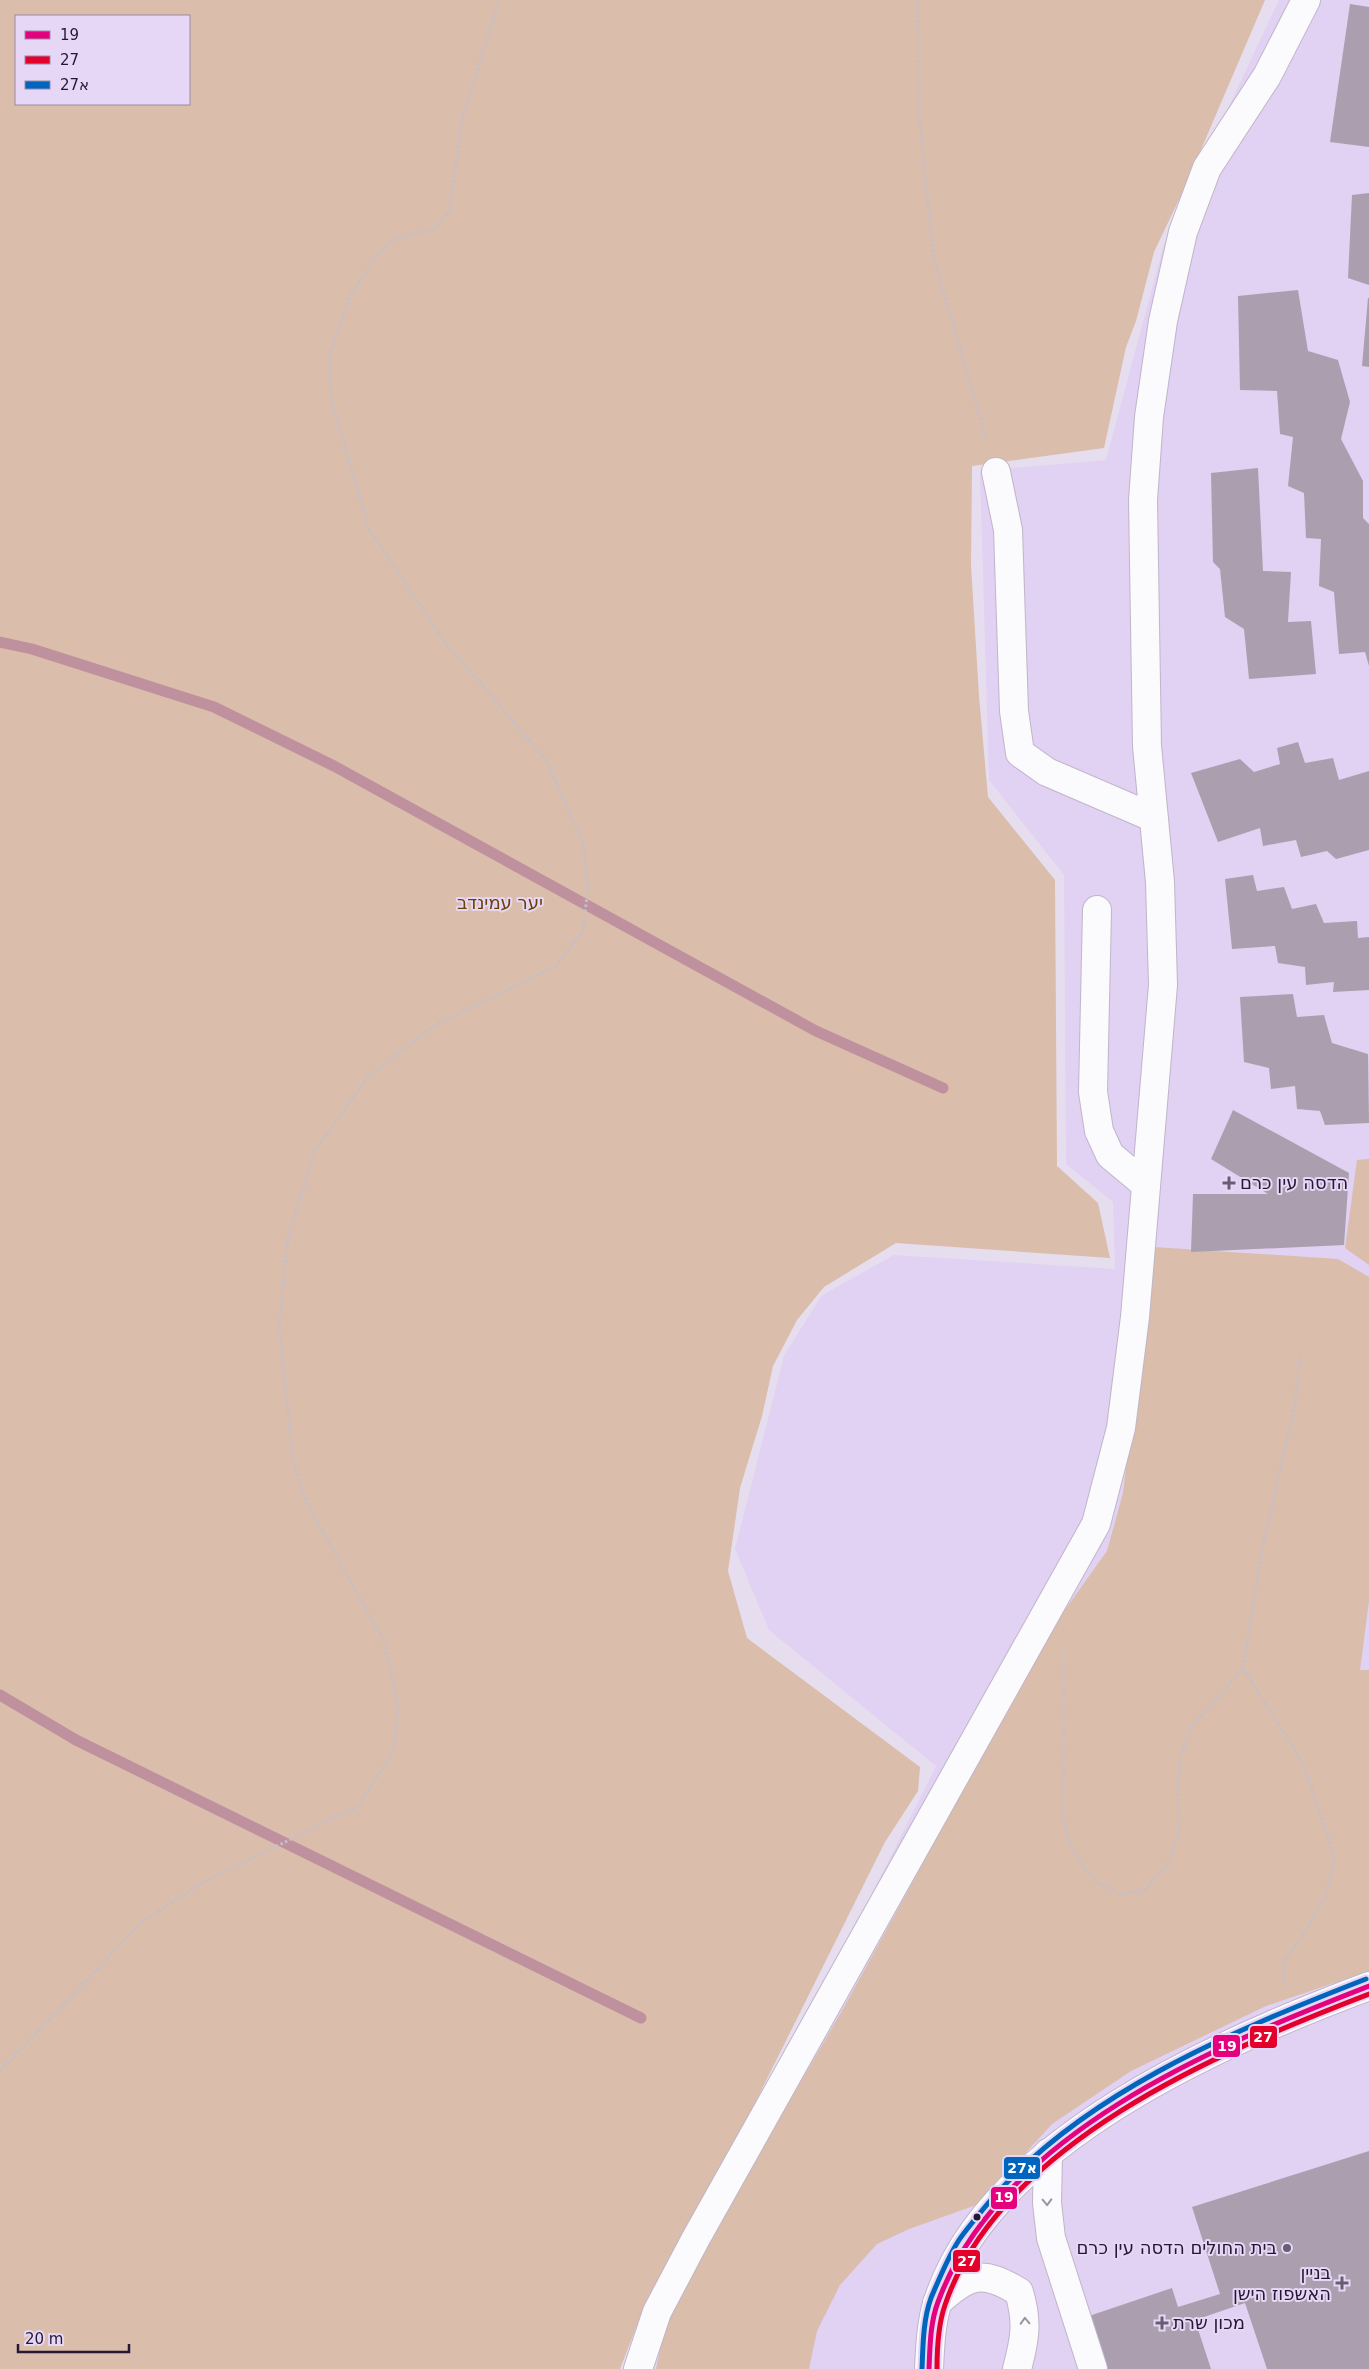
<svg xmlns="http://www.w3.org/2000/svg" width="1369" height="2369" viewBox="0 0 1369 2369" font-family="'DejaVu Sans',Heebo,sans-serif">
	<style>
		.built { fill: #e1d1f3 }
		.forest { fill: #dabdaa; fill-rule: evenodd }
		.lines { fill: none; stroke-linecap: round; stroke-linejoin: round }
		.stream { stroke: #bf909e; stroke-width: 11 }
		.building { fill: #ab9faf }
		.street-casing { stroke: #c0b5ca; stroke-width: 30 }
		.secondary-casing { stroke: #c0b5ca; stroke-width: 30 }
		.path { stroke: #c4bfc8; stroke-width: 3; stroke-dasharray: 2.5 2.5; stroke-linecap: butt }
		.street { stroke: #fbfafc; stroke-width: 28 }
		.secondary { stroke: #fbfafc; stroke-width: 28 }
		.bus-1-casing { stroke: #e5d7f5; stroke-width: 9 }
		.bus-2-casing { stroke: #e5d7f5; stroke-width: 9 }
		.bus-3-casing { stroke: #e5d7f5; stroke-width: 9 }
		.bus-1 { stroke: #e5007d; stroke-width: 5 }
		.bus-2 { stroke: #e4002b; stroke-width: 5 }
		.bus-3 { stroke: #0065bd; stroke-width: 5 }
		.oneway { stroke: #9b94a2 }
		.poi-dot { fill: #695d75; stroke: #e5d7f5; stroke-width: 2 }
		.bus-dot { fill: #261834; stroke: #e5d7f5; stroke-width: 2 }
		.labels { text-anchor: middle; stroke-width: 4; stroke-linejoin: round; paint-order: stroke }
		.park-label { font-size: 18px; fill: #6b3f02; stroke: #e5d7f5 }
		.poi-label { font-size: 18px; fill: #261834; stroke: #e5d7f5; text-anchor: start }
		.line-badge { stroke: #e5d7f5; stroke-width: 2 }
		.badge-label { font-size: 14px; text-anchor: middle; font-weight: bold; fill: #fff }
	</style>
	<rect width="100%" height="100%" fill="#e6deee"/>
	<path class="built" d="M1279,0H1369V2369H637L638,2362L936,1766L769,1630L735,1549L784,1356L821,1296L894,1255L1115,1269L1113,1202L1066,1164L1064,875L989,780L980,471L1106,460L1164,244Z"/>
	<path class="forest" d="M0,0H1265L1185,187L1154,252L1136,321L1126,347L1104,448L972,466L971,565L979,696L988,797L1055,880L1057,1166L1098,1203L1110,1258L896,1243L824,1287L797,1320L773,1366L762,1416L740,1488L728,1571L747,1638L920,1767L918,1791L885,1842L730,2153L646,2302L620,2369H0ZM16,16H189V104H16Z
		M1369,1159V1265L1345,1248L1357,1160Z
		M1153,1247L1338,1259L1369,1277V1601L1360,1670H1369V1971L1266,2006L1131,2071L1052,2124L979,2204L909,2229L877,2244L840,2285L817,2331L809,2369H656L668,2310L843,2009L1054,1625L1107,1551L1123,1493Z"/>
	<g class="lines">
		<path class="stream" d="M0,642L32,649L214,707L334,766L816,1031L943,1088
			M0,1695L76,1740L641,2018"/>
	</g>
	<path class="building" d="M1350,4L1369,7V147L1330,142Z
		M1369,193V285L1348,278L1352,195Z
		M1298,290L1308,351L1338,360L1350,402L1341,439L1363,481V518L1369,524V666L1365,652L1339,654L1334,592L1319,586L1321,539L1306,538L1304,493L1288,486L1293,437L1280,434L1277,391L1240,390L1238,296Z
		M1368,298H1369V367L1362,366Z
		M1258,468L1263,571L1291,572L1288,622L1311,621L1316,674L1249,679L1244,629L1225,617L1220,569L1213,562L1211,473Z
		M1298,742L1305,763L1333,758L1339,780L1369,771V850L1336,859L1327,851L1301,857L1296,840L1263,846L1260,828L1218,842L1191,773L1240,759L1254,772L1280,764L1277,748Z
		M1253,875L1257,891L1284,887L1292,909L1316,904L1324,923L1357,921L1358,938L1369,937V990L1333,992L1334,982L1306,985L1305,967L1278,963L1275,946L1232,949L1225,879Z
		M1293,994L1297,1017L1324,1015L1332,1043L1368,1054L1369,1123L1325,1125L1320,1111L1297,1109L1295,1086L1271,1089L1269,1068L1244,1062L1240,997Z
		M1233,1110L1349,1173L1344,1245L1191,1252L1193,1194H1268L1211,1159Z
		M1369,2151V2369H1267L1245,2303L1195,2320L1211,2369H1106L1089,2316L1172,2288L1178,2307L1220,2294L1192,2207Z"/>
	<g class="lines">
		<defs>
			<path id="street" d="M996,472L1008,530L1014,711L1020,753L1047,772L1154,818
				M1097,910L1093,1092L1099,1131L1110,1155L1146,1185
				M1048,2153L1047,2203L1051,2238L1093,2369
				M937,2303C968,2274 982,2269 1019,2292C1028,2322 1025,2339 1017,2369
				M638,2369L657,2312L695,2240L1096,1524L1121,1428L1135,1317L1163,985L1160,882L1147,746L1143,500L1149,417L1163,321L1183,232L1207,168L1267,76L1306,0"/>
			<path id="secondary" d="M929,2369C930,2347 931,2322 938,2301C989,2142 1224,2040 1369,1986"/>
		</defs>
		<use href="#street" class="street-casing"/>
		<use href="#secondary" class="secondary-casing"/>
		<path class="path" d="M918,0L919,118L934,259L987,441
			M1064,1653V1759L1062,1814L1070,1845L1092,1879L1120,1894L1145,1890L1170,1860L1179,1830L1178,1787L1181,1755L1191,1728L1243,1668L1262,1549L1295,1405L1300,1356
			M1243,1668L1303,1763L1335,1858L1326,1895L1302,1937L1284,1961V1984
			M0,2071L142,1922L198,1885L358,1806L394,1750L398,1706L384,1641L307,1503L293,1460L279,1326L288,1237L315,1151L367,1078L437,1024L556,966L583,931L588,887L583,843L546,760L444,641L369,529L331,399L329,355L352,292L377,255L394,240L436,228L450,211L461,123L499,0"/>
		<use href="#street" class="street"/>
		<use href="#secondary" class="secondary"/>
		<defs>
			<path id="bus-1" d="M929,2369C930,2347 930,2323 938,2302C1000,2134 1215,2046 1369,1986"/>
			<path id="bus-2" d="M937,2369C937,2348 938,2325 945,2305C1000,2143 1221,2051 1369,1994"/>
			<path id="bus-3" d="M922,2369C923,2345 923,2320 931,2298C939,2279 948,2257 959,2240C965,2231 973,2222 980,2213C1074,2096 1230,2032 1366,1979"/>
		</defs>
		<use href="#bus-1" class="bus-1-casing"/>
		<use href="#bus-2" class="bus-2-casing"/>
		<use href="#bus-3" class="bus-3-casing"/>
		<use href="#bus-1" class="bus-1"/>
		<use href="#bus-2" class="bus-2"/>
		<use href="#bus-3" class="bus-3"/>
	</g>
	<defs><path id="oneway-chevron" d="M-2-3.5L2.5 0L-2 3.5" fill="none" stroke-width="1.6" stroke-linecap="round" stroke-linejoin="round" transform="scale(1.25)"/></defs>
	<g class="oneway">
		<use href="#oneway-chevron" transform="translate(1047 2202) rotate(88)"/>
		<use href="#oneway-chevron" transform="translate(1025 2321) rotate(-92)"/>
	</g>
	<g class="poi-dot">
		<path d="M1226.5 1175.5h5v5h5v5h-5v5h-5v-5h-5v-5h5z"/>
		<circle cx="1287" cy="2248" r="5"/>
		<path d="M1339.5 2275.5h5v5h5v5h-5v5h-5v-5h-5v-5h5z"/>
		<path d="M1159.5 2315.5h5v5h5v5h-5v5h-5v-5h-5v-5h5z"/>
	</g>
	<circle class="bus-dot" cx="977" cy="2217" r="4.5"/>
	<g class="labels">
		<g class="park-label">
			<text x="500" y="909">יער עמינדב</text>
		</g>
		<g class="poi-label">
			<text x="1240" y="1189">הדסה עין כרם</text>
			<text x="1277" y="2254" text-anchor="end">בית החולים הדסה עין כרם</text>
			<text x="1331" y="2279" text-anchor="end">בניין<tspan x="1331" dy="21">האשפוז הישן</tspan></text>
			<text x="1173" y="2329">מכון שרת</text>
		</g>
	</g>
	<g class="line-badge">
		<rect x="1249" y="2025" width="29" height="24" rx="5" fill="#e4002b"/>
		<rect x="1212" y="2034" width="29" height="24" rx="5" fill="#e5007d"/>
		<rect x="1003" y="2156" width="38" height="24" rx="5" fill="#0065bd"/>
		<rect x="990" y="2186" width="28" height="24" rx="5" fill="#e5007d"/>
		<rect x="952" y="2249" width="29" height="24" rx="5" fill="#e4002b"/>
	</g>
	<g class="badge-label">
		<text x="1263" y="2042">27</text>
		<text x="1227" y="2051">19</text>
		<text x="1022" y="2173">27א</text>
		<text x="1004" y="2202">19</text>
		<text x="967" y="2266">27</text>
	</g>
	<rect x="15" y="15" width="175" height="90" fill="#e5d7f5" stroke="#998ba8"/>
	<rect x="25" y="31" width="25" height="8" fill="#e5007d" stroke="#998ba8"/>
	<text x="60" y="40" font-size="15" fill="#261834">19</text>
	<rect x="25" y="56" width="25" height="8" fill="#e4002b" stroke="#998ba8"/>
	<text x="60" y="65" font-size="15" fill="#261834">27</text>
	<rect x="25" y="81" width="25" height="8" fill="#0065bd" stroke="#998ba8"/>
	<text x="60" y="90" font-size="15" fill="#261834">27א</text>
	<path d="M18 2344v8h111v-8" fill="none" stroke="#261834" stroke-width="2.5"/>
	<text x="25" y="2344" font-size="15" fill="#261834" stroke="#e5d7f5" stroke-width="4" paint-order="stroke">20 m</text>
</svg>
